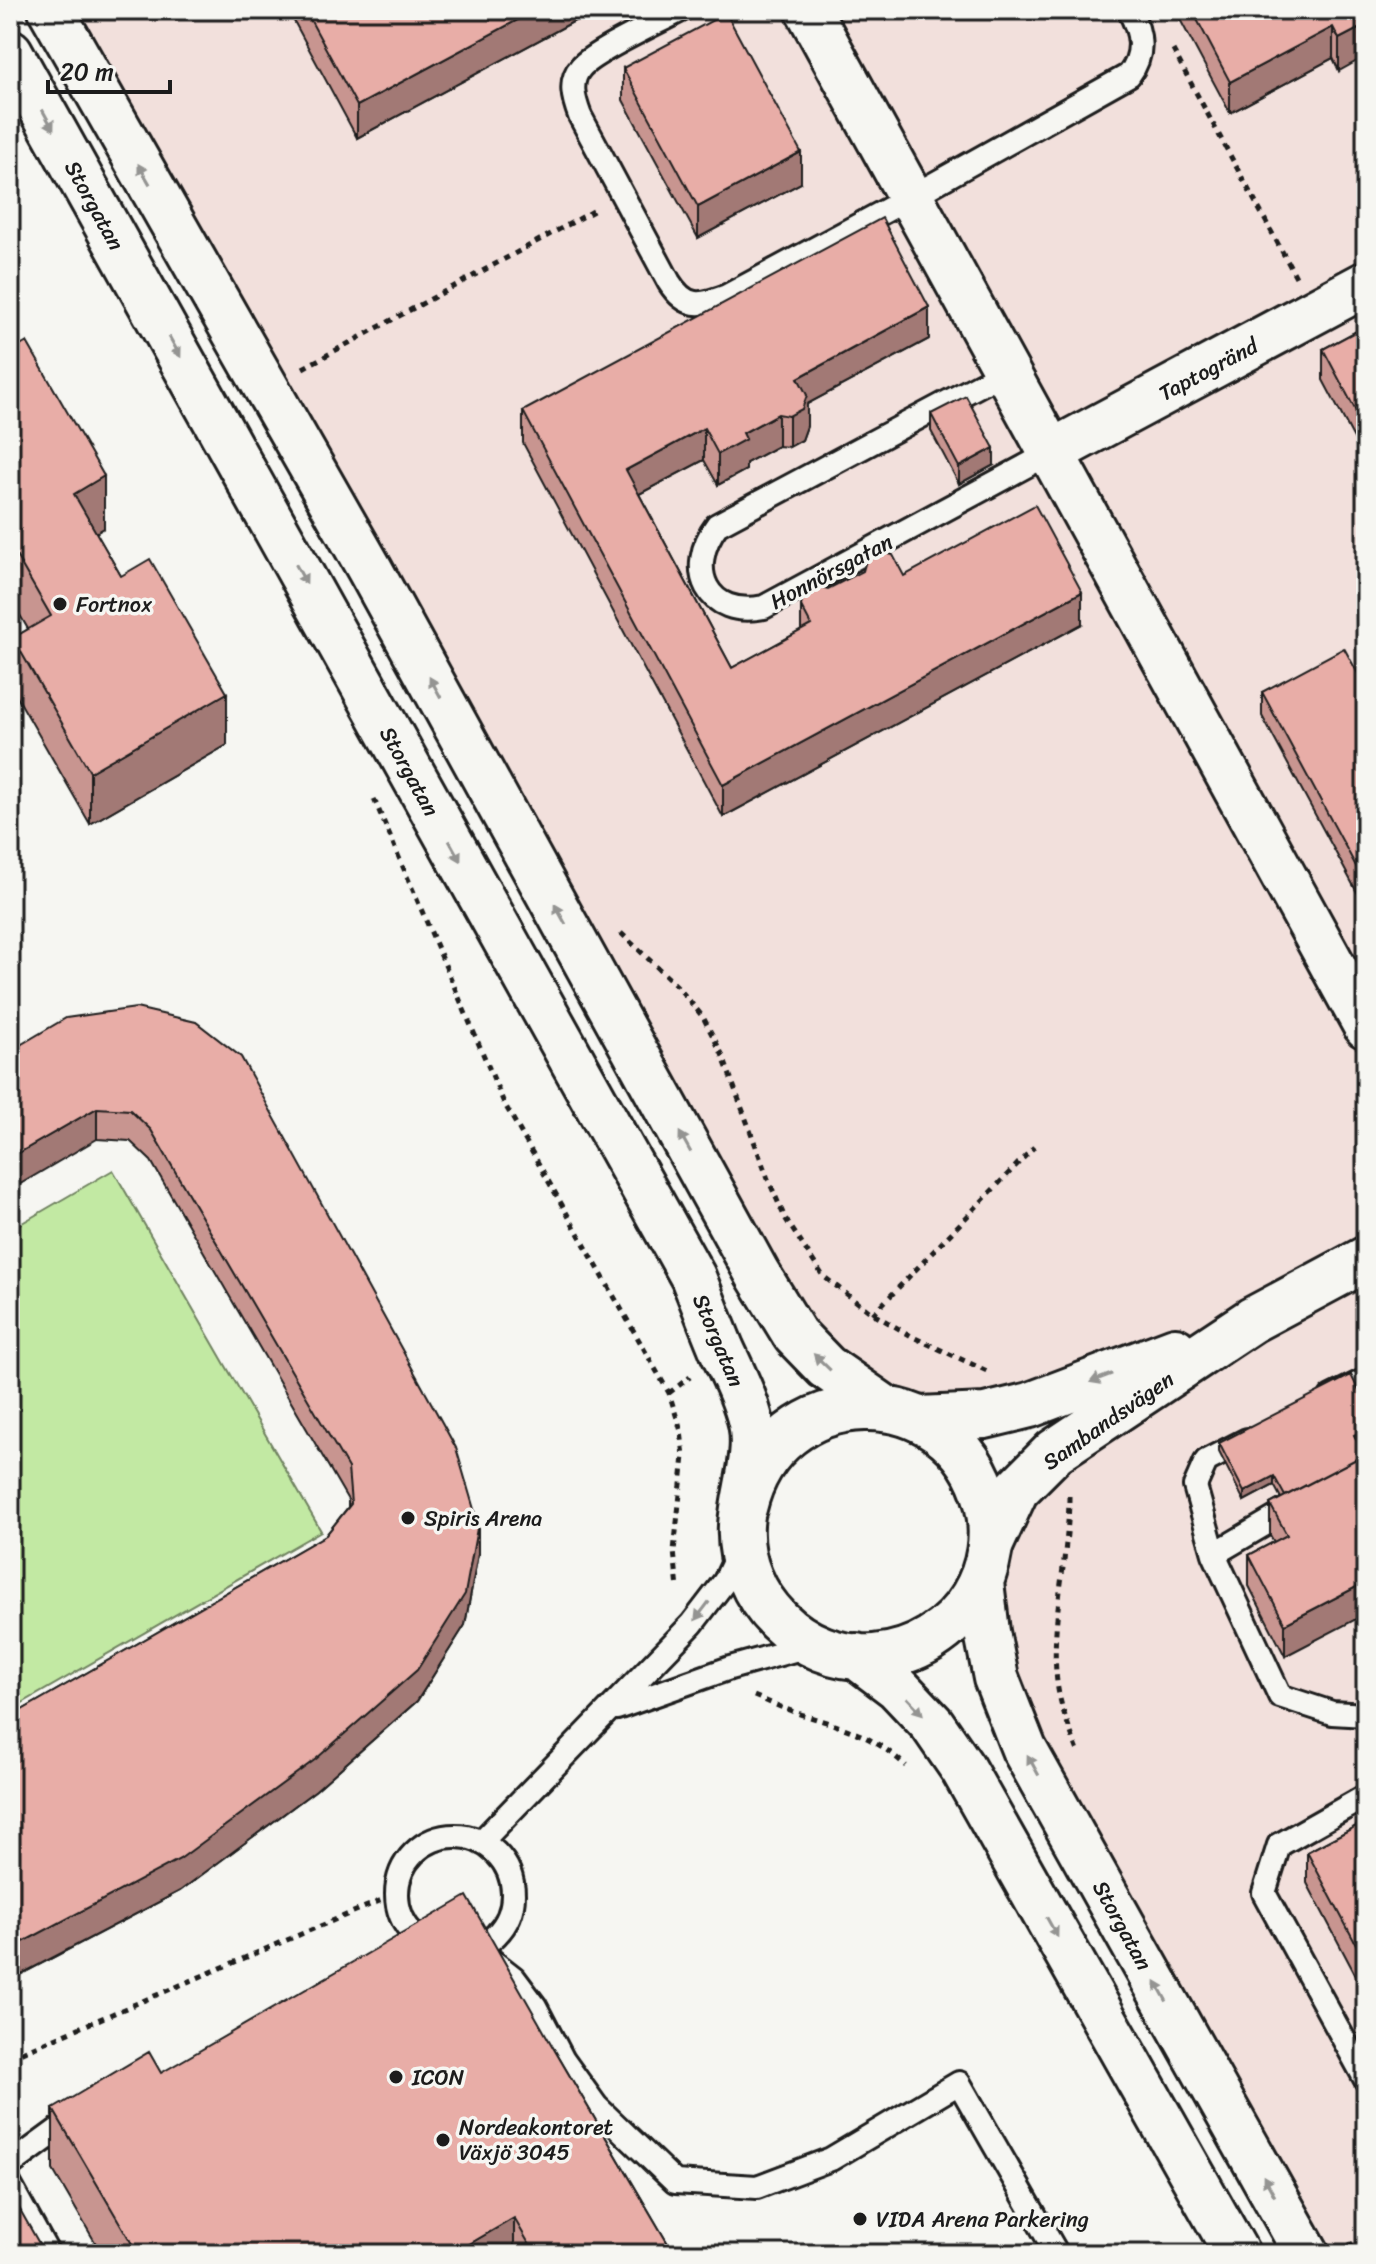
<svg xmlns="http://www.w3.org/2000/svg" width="1376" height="2264" viewBox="0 0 1376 2264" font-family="Sriracha,sans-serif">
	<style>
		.built { fill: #f2e0dc }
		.green { fill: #c2e9a3; stroke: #6f8260; stroke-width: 2 }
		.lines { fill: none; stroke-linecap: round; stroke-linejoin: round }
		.lane-casing { stroke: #1c1c1c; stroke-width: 28 }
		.street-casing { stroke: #1c1c1c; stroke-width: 50 }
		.secondary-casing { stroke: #1c1c1c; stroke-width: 50 }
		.path { stroke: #1c1c1c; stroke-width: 5; stroke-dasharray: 6 6; stroke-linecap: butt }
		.lane { stroke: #f6f6f2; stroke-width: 22 }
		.street { stroke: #f6f6f2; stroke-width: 44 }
		.secondary { stroke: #f6f6f2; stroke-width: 44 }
		.wall { fill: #c89590; stroke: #1c1c1c; stroke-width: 2 }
		.shaded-wall { fill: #a27975; stroke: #1c1c1c; stroke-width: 2 }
		.building { fill: #e8ada7; stroke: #1c1c1c; stroke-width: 2 }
		.oneway { fill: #949492 }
		.poi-dot { fill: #1c1c1c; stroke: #f6f6f2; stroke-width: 3 }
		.labels { text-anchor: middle; stroke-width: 7; stroke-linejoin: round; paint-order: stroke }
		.street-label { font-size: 22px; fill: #1c1c1c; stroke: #f6f6f2 }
		.poi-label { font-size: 22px; fill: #1c1c1c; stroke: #f6f6f2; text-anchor: start }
	</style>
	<rect width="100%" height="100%" fill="#f6f6f2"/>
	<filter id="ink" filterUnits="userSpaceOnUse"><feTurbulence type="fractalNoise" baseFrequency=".0125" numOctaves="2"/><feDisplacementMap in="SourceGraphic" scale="16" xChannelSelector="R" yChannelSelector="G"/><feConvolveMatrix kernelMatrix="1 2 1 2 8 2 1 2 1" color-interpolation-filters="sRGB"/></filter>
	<g filter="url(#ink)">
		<path class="built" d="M51,10H1366V2254H1306L987,1632L1016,1490L1248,1323L920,1419L826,1367Z"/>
		<path class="green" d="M113,1170L321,1531L10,1710V1230Z"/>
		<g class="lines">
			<defs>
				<path id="lane" d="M681,10C659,22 595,51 581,67C568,81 574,100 580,116L669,282C686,309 700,306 727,296L911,197L1129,75C1145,54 1142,33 1129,10
					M1006,371L717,525C684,569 707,619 764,607L1050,453
					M1331,1397L1361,1382L1366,1384
					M1296,1506L1214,1554L1280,1696L1332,1713L1366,1715
					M1214,1554L1195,1486L1206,1461L1247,1440
					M617,1708L730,1668L812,1645
					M1366,1796L1279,1845L1264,1893L1366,2080
					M397 1894a58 58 0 1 1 116 0a58 58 0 1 1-116 0Z
					M481,1842L692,1624L725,1581L740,1549
					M491,1960L514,1978L535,2006L563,2060L596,2106L675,2182L757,2187L831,2159L959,2083L1057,2254
					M10,2165L70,2121
					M10,2185L48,2254"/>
				<path id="street" d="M808,10L1366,1026
					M1050,453L1366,284
					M920,1419L985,1416L1030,1405L1175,1350
					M991,1544L1016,1490L1055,1451L1252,1320L1366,1259"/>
				<path id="secondary" d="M51,10L369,568L757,1273L795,1335L826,1367L885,1408
					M10,52L693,1277C703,1302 712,1326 722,1350C733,1374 745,1397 751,1423C758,1456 743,1492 741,1525C737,1598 801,1662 874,1657C915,1654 952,1631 973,1596C990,1568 995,1534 987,1503C953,1373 774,1378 744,1508
					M981,1582L987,1632L996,1678L1024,1749L1307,2254
					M856,1656L897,1687L932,1724L963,1769L1237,2254"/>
			</defs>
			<use href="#lane" class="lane-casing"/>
			<use href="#street" class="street-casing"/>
			<use href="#secondary" class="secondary-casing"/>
			<path class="path" d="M1173,50L1296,277
				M303,368L597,209
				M374,799L504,1103L669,1393L681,1431L684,1456L674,1551L678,1589
				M621,933L677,986L703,1017L722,1054L768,1179L785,1218L823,1276L873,1314L915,1338L987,1371
				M873,1314L1034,1147
				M669,1393L690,1377
				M1069,1496C1069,1560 1048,1626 1058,1689C1062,1712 1071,1732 1079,1754
				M754,1696C771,1703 789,1711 807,1716C848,1729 874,1736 906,1766
				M10,2057L396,1894
				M1350,2242L1356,2254"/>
			<use href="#lane" class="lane"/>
			<use href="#street" class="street"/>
			<use href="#secondary" class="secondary"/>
		</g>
		<path class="wall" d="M288,10H595L357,138Z
			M1175,10H1366L1339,71L1333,58L1230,113Z
			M623,68L801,183L698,238L623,100Z
			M1366,326V461L1323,380V349Z
			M929,339L807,404V426L802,440L789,447L778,446L746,463V470L718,485L704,460L639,494L732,668L801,631V606L828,589L904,576L1082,624L723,817L523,443V411Z
			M10,352L104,528L96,533L121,576L227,745L90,824L13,690V638L28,629L10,598Z
			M931,414L994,465L959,484L931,431Z
			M1366,688L1358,894L1262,716V692Z
			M66,1018L478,1554L465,1625L417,1701L316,1790L180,1891L10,1980V1717L326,1535L348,1507V1500L151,1161L130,1141L97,1139Z
			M1366,1437L1358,1442L1285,1656L1249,1586V1555L1274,1542L1270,1535V1504L1281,1498L1274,1485L1244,1501L1219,1452V1443Z
			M1366,1821V1995L1307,1883V1852Z
			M554,2049L674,2254H102L53,2170V2109L161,2073Z"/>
		<path class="shaded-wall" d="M536,10H595L357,138V106Z
			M1366,25V56L1339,71V39Z
			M1333,27V58L1230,113V82Z
			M801,152V183L698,238V207Z
			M929,307V339L807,404V426L802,440L789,447V416L798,378Z
			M778,414V446L746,463V470L718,485V454L743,433Z
			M704,428V460L626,501V470Z
			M994,448V465L959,484V467Z
			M104,476V528L74,546V494Z
			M1082,592V624L723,817V785Z
			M227,693V745L90,824V772Z
			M1366,866V890L1358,894V870Z
			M97,1108V1139L10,1190V1158Z
			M1366,1429V1437L1354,1444V1435Z
			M1274,1476V1485L1244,1501V1492Z
			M478,1523V1554L465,1625L417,1701L316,1790L180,1891L10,1980V1949Z
			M1366,1582V1614L1285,1656V1624Z
			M514,2218V2254H452Z"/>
		<path class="building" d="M305,10H536L357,106Z
			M1192,10H1366V25L1339,39L1333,27L1230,82Z
			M726,13L801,152L698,207L623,68Z
			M882,218L929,307L798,378L807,395L802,409L789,416L778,414L743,433L746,439L718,454L704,428L626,470L732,668L811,625L801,606L804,593L817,586L828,589L863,571L866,560L880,552L893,555L904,576L1035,505L1082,592L723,785L523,411Z
			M1366,326V430L1323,349Z
			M27,342L104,476L74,494L121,576L150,559L227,693L90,772L13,638L51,616L10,545V352Z
			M966,396L994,448L959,467L931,414Z
			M1344,648L1366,688V866L1358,870L1262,692Z
			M136,1008L196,1022L241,1057L456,1448L478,1523L465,1594L417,1670L316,1759L180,1859L10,1949V1717L326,1535L351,1504L348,1468L151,1130L130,1110L97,1108L10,1158V1051L66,1018Z
			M1351,1375L1366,1405V1429L1354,1435L1364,1455L1285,1496L1274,1476L1244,1492L1219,1443Z
			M1366,1454V1582L1285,1624L1249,1555L1287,1535L1270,1504Z
			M1366,1821V1963L1307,1852Z
			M467,1896L554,2049L674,2254H535L514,2218L452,2254H138L53,2109L149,2052L161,2073Z
			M10,2192L45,2254H10Z
			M514,2247L518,2254H502Z"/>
		<defs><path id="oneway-solid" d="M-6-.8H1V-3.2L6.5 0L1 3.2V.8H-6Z" transform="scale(2)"/></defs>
		<g class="oneway">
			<use href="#oneway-solid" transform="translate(48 120) rotate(61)"/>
			<use href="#oneway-solid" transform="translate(144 174) rotate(-120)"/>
			<use href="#oneway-solid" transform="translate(175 347) rotate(61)"/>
			<use href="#oneway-solid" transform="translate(301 574) rotate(61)"/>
			<use href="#oneway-solid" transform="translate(435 687) rotate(-119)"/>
			<use href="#oneway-solid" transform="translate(455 851) rotate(61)"/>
			<use href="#oneway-solid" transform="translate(560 914) rotate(-119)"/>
			<use href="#oneway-solid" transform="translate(685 1142) rotate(-119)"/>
			<use href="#oneway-solid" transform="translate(822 1362) rotate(-136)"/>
			<use href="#oneway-solid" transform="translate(1101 1378) rotate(159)"/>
			<use href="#oneway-solid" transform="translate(702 1611) rotate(127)"/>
			<use href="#oneway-solid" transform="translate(915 1706) rotate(47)"/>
			<use href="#oneway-solid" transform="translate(1033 1765) rotate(-119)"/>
			<use href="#oneway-solid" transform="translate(1052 1927) rotate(61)"/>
			<use href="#oneway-solid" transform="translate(1161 1991) rotate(-119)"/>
			<use href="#oneway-solid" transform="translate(1269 2186) rotate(-119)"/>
		</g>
	</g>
	<g class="poi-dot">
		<circle cx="60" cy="604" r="8"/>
		<circle cx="408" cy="1518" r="8"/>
		<circle cx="396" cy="2077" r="8"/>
		<circle cx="443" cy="2140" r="8"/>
		<circle cx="860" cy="2219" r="8"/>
	</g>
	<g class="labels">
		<g class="street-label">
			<text transform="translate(95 205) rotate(61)" y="8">Storgatan</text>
			<text transform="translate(1208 369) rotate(-28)" y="8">Taptogränd</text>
			<text transform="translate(831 571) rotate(-28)" y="8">Honnörsgatan</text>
			<text transform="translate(410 771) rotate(61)" y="8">Storgatan</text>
			<text transform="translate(719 1340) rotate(67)" y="8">Storgatan</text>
			<text transform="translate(1108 1420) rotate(-35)" y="8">Sambandsvägen</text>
			<text transform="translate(1123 1925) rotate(61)" y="8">Storgatan</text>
		</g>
		<g class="poi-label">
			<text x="76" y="612">Fortnox</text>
			<text x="424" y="1526">Spiris Arena</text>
			<text x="412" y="2085">ICON</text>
			<text x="459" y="2135">Nordeakontoret<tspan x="459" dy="25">Växjö 3045</tspan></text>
			<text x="876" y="2227">VIDA Arena Parkering</text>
		</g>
	</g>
	<rect width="1376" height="2264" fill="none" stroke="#f6f6f2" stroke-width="40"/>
	<rect x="20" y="20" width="1336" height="2224" fill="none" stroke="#1c1c1c" stroke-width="3" filter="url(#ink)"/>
	<path d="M48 80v12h122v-12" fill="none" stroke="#1c1c1c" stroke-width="4"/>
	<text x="60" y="80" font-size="24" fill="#1c1c1c" stroke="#f6f6f2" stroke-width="6" paint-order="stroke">20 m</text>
</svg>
